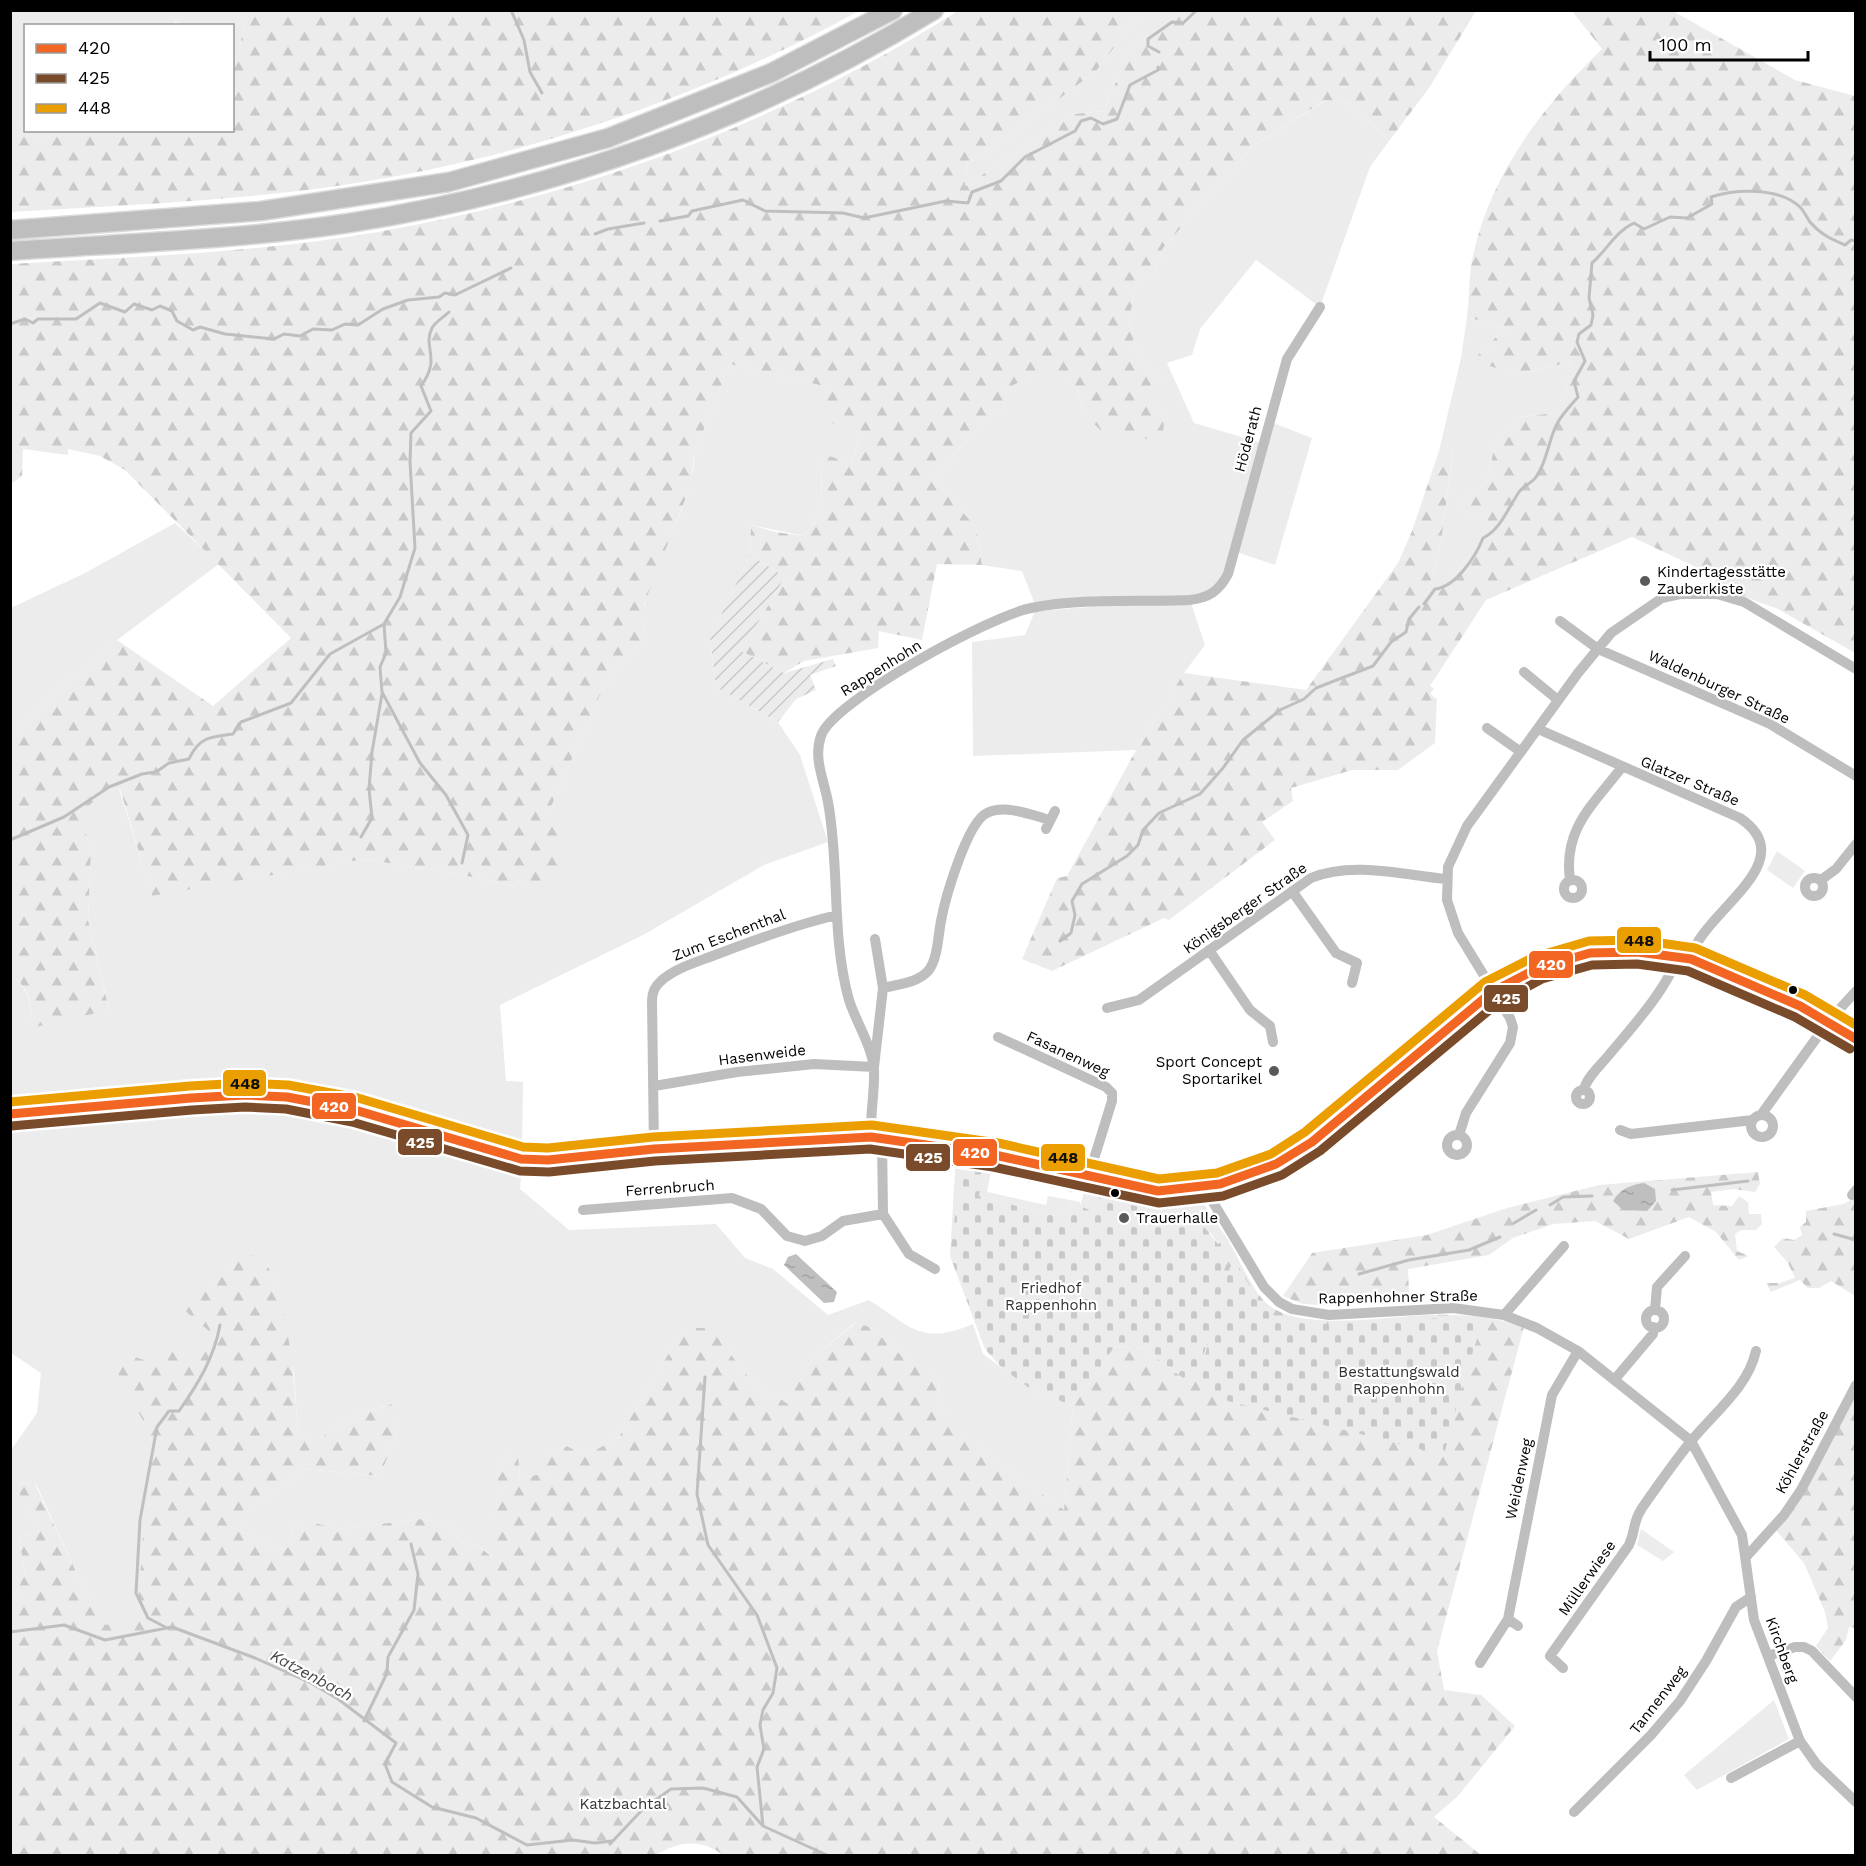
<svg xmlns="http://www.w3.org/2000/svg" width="1866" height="1866" viewBox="0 0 1866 1866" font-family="'Work Sans',sans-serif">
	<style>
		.green { fill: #ececec; fill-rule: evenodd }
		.forest { fill: url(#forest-firs) }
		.cemetery { fill: url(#cemetery-stones) }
		.garden { fill: url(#garden-furrows) }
		.water { fill: url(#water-ripples) }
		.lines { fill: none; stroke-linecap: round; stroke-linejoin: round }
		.stream { stroke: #bfbfbf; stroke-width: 3 }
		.highway-casing { stroke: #dbdbdb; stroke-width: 21 }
		.street { stroke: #bebebe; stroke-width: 10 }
		.highway { stroke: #bebebe; stroke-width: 18 }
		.bus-1-casing { stroke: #fff; stroke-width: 14 }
		.bus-2-casing { stroke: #fff; stroke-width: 14 }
		.bus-3-casing { stroke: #fff; stroke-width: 14 }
		.bus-1 { stroke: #f26522; stroke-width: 9 }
		.bus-2 { stroke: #7a4b2a; stroke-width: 9 }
		.bus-3 { stroke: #eb9e00; stroke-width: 9 }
		.poi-dot { fill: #595959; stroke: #fff; stroke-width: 2 }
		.bus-dot { fill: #000; stroke: #fff; stroke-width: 2 }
		.labels { text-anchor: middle; stroke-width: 4.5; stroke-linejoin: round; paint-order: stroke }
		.street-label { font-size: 15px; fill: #000; stroke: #fff }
		.poi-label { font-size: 15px; fill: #000; stroke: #fff; text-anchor: start }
		.park-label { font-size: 15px; fill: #333; stroke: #fff }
		.water-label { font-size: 16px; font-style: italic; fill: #444; stroke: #fff }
		.line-badge { stroke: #fff; stroke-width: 2 }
		.badge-label { font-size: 16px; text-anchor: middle; font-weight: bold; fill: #fff }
		.pale-badge-label { font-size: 16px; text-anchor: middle; font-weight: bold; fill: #111 }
	</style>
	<defs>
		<pattern id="forest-firs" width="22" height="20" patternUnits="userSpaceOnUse" patternTransform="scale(1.5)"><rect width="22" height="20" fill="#ececec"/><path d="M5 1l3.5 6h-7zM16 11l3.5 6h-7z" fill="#c9c9c9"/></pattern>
		<pattern id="cemetery-stones" width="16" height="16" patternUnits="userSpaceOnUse" patternTransform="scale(1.5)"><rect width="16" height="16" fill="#ececec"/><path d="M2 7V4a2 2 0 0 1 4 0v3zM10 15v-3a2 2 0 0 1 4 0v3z" fill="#c9c9c9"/></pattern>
		<pattern id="garden-furrows" width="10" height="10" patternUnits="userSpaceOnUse" patternTransform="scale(1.5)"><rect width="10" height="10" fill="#ececec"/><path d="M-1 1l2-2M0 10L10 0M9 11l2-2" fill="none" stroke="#c9c9c9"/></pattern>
		<pattern id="water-ripples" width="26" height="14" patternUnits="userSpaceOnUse" patternTransform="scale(1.5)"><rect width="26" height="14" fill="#bfbfbf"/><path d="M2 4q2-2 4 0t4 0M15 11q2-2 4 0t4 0" fill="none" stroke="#a2a2a2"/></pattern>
	</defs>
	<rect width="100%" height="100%" fill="#fff"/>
	<path class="green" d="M10,11H248L240,46L233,43L232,26L185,25L175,22V26H26V130L92,131L37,138L11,121Z
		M1142,11H1181L1129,50L1104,111L1075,114L965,186L968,162L1020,132L1027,115L1055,102L1096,71Z
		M1326,100L1350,103L1389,141L1370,167L1320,307L1256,260L1200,329L1192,355L1167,363L1194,423L1262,443L1268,421L1312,438L1275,565L1234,551L1221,586L1190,600L1205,645L1184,673L1136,750L973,756L972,642L1025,635L1035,611L1175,601L1034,602L1022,571L982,565L976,527L933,479L983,422L1004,408L1008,388L1050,365L1077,388L1085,416L1164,420L1147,399L1161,382L1140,364L1129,324L1135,284L1155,273L1163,248L1253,146Z
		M1467,317L1505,328L1473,360L1517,374L1571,362L1563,412L1520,417L1495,443L1487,483L1466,498L1461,509L1485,519L1493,527L1432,601L1427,597L1442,535L1453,452L1439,451L1461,358Z
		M730,364L828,387L859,438L852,463L822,455L821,512L804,536L751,525L750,555L710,639L716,687L778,722L800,755L828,842L764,865L643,935L500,1005L506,1081L523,1082L522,1149L485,1141L356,1102L304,1090L243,1087L11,1105V982L17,980C31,993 31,1009 31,1027L109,1009L88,920L91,851L79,814L108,788L119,789L152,895L364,859L463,875L522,888L550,809L604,686L645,635C645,625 642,612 645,603C655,556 696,500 694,454Z
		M175,523L219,564L117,640L11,733V608L85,573Z
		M1777,851L1805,871L1793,888L1767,870Z
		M242,1101L325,1109L522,1165L520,1189L569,1230L716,1224L745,1258L773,1269L828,1315L869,1300C911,1327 922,1346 973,1324L983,1354L1029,1388L1073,1406L1064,1510L951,1427L937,1399L940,1385L934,1373L901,1355L870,1327L855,1323L814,1357L786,1403L777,1396L759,1391L727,1350L731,1364L742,1374L727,1494V1510L736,1551L769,1630L788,1704L779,1731L781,1778L794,1816L806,1834L817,1843L836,1853L759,1855L744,1828L729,1817L696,1838L662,1843L641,1855H520L435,1831L413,1821L368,1785L333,1747L281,1708L244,1689L164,1665L69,1666L11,1671L10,1619L19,1615L32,1618L91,1604L36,1484L15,1483L38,1531L19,1538L25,1574L13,1600H11V1450L37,1413L41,1373L11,1353V1119ZM236,1264L227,1285L206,1299L194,1318L184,1309ZM272,1275L294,1373L298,1432L314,1444L346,1419L394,1403L398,1430L380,1476L305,1469L235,1518L243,1532L278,1549L290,1547L292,1528L299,1520L338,1529L422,1519L450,1526L461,1543L477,1545L493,1557L499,1464L508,1455H518L520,1478L547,1473V1457L567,1446L585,1456L619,1437L672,1348L684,1334L642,1411L623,1435L660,1467L672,1473L696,1498L704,1555L729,1581L759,1677L738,1751L707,1762L667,1741L621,1751L547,1775L469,1794L417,1775L398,1746L389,1722V1707L401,1658L428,1595V1532L406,1531L390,1534L408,1597L378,1663C346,1654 314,1640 282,1633C263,1630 246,1632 227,1632C201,1631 153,1618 146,1590C144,1582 150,1572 150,1563C151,1535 151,1500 156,1473C159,1458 169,1445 173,1430L207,1419L225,1351L248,1339L252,1329L243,1327L226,1331Z
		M956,1154L1074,1177L1079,1182L1072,1193L1068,1191L1069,1182L1057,1179L1054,1188L1050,1187L1051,1178L1033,1175L1032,1183H1027L1028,1174L1011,1170L1010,1178L1006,1177L1007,1169L992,1166L987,1192L1046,1205L1048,1196L1070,1200L1069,1212L1056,1216L979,1196L950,1256Z
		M1093,1186L1160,1199L1201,1200L1228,1240L1218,1244L1211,1233L1100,1198L1095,1213L1080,1206L1085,1188Z
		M1641,1529L1674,1552L1663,1561L1637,1545Z
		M1774,1700L1789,1739L1697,1790L1684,1775Z"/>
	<path class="forest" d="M248,11V10L859,11C702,97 527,157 350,184C237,201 124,205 11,212V121L37,138L92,130H232L233,43L240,45Z
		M958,11H1142L1096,71L1055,102L1027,115L1020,132L968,162L965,186L1075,114L1104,111L1129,50L1181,11H1476L1429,88L1389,141L1350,103L1325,100L1253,146L1163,248L1155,273L1135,284L1129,324L1140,364L1161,382L1159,394L1148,399L1164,420L1163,434L1137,441L1119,429L1103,432L1085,416L1077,388L1050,366L1008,388L1004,408L983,422L933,479L976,527L982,565L937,564L922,640L879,631L878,648L804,661L784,673L741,651L785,577L750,555L751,525L776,532L804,536L821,512L822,454L852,463L859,439L821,416L828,387L730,364L694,454L691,485L644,604L645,635L604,686L550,809L564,823L559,871L545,881L522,888L463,875L364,859L152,896L120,789L108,788L80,814L91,851L88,920L109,1010L31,1028C31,1009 32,993 17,980L11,982V733L117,640L213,706L291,638L125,470L100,456L68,449V455L23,449L22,476L11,484V264C133,257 257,253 378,232C582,196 783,122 958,11Z
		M1572,11H1673L1795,80L1855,96V653L1778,609L1714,586L1717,577L1632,537L1486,600L1430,686L1434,689L1430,694L1437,699L1435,743L1398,770H1352L1291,788L1293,801L1262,822L1275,840L1169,920L1164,918L1052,971L1022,959L1057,878L1067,876L1136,750L1184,673L1306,690L1398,563L1412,531L1439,451H1453L1442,535L1427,597L1432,601L1493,527L1485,519L1461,509L1466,498L1487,483L1495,443L1520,417L1563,412L1571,362L1517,374L1472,361L1505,328L1467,317C1469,300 1469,282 1471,266C1486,179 1541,108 1602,49Z
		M1758,1172L1760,1184L1755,1192L1734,1189L1711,1192L1713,1205L1732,1206L1739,1196L1748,1202L1749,1214H1761L1762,1224L1756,1230H1741L1735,1234L1737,1251L1749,1256L1739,1260L1716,1232L1689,1217L1629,1239L1595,1221L1553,1224L1513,1238L1489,1255L1408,1269L1409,1294L1342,1299L1336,1306L1303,1304L1283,1296L1312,1253L1427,1235L1507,1208L1599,1185Z
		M1855,1198V1296L1831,1281L1819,1288H1808L1800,1280L1771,1292L1766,1283H1780L1795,1278L1788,1263L1774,1247L1783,1238L1794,1240L1802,1235L1800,1227L1806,1222V1211L1843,1204Z
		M1228,1240C1239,1259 1249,1283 1263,1300C1294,1335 1391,1315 1433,1315C1465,1314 1494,1317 1524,1327L1437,1651L1444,1690L1481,1695L1515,1726L1458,1796L1434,1817L1481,1855L724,1856C702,1838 678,1841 655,1856H11V1600H13L25,1574L19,1538L38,1531L14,1483L35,1484L101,1625L137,1623L150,1433L119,1377L117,1364L125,1354L147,1361L160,1370L168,1350L186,1351L205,1343L209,1331L183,1309L247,1254L265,1260C290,1312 294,1375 298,1432L314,1443L346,1419L395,1403L398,1430L380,1476L305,1469L236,1518L243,1532L278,1549L290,1547L292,1528L299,1519L338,1529L422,1519L450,1526L461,1543L477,1545L492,1557L499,1464L508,1455H518L520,1478L547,1473V1457L567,1446L585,1456L619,1437L672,1348L689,1328H705L718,1338L759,1391L777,1396L786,1403L814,1357L856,1323L870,1327L901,1355L934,1372L940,1385L937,1399L952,1427L1064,1510L1073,1406L1115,1346L1144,1348L1183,1378Z
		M1855,1398V1628L1849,1627L1846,1640L1830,1661L1816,1646L1828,1628L1825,1612L1804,1563L1775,1529L1803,1491Z"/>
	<path class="cemetery" d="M961,1167L983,1170L979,1196L1056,1216L1069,1211L1070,1200L1080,1202V1206L1094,1212L1099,1197L1200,1222L1218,1244L1228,1240L1222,1289L1201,1364L1183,1378L1144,1348L1115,1346L1073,1406L1029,1388L1002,1368L985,1349L950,1256Z
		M1237,1264L1259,1302L1276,1317L1325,1324L1427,1318L1477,1319V1339L1462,1386L1444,1455L1228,1401L1199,1380L1219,1298L1223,1292L1230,1267Z"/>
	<path class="garden" d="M750,555L785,577L741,651L784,673L833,659L836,666L810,675L816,690L796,699L778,722L716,687L710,638Z"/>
	<path class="water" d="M1644,1183L1655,1189L1656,1201L1647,1211L1623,1210L1613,1201C1620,1189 1630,1185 1644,1183Z
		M796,1254L837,1292L834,1302L824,1303L784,1265L788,1257Z"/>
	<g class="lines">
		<path class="stream" d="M511,10L524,40L530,72L542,93
			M1159,52L1148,46V39L1172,22L1183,23L1197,10
			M660,221L688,216L692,211L743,200L765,211L843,213L864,218L946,201L968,203L972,192L1001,181L1025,157L1075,131L1081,121L1091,118L1103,124L1117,119L1130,85L1158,70V67
			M595,234L608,229L644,223
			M10,324L25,319L33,323L38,319H76L100,303L125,312L134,304L152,310L160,306L172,311L177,321L193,330L200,327L225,334L274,339L284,334L300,336L313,329L332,330L345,324L358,325L383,309L408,300L439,297L445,293L455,295L511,268
			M1424,604L1435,589C1456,587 1476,556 1483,538C1501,529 1508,508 1519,492C1523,486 1532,483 1536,477C1548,461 1548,439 1558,422C1563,413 1571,405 1578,397L1574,381L1585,361L1577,342L1579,334L1591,325L1593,315L1589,298L1592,263C1607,250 1616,231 1634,223L1644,229L1670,217L1687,218L1712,204L1711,197C1735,189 1779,187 1800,207C1804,211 1807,218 1810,222C1820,234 1831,239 1845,245L1851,240L1856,241
			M384,624L386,653L380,667L382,692L420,763L446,795L468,835L462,863
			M361,837L372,818L369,789L372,752L382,694
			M10,840L64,817L109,787L142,774L156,772L169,763L189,759C199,737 210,737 233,734L241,722L291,703L330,654L384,624L400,597L415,548L410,462L411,433L431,411L421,386C442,357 422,348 432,328C435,322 444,317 449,312
			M1060,941L1071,933L1075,915L1072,901L1082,884L1127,856L1138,845L1143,830L1159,813L1200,794L1223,768L1243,740L1280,710L1304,699L1316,688L1373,666L1391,642L1406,632L1409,619L1419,607
			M1672,1190L1748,1181
			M1550,1205L1563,1197L1592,1196
			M1514,1223L1536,1210
			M1834,1234L1856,1240
			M1359,1274L1409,1260L1469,1250L1500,1237
			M705,1377L697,1494L708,1545L757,1615L777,1668L773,1693L763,1710L760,1725L764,1749L757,1767L763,1826
			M167,1628L148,1618L136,1593L140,1520L157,1427L169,1411H179C198,1384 214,1358 220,1325
			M10,1632L64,1625L105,1640L172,1627L255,1658L311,1683L338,1699L396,1743L385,1764L392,1782L432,1807L476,1818L527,1845L573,1840L595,1843L612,1841
			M364,1721L387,1673L388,1657L414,1610L418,1574L411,1544
			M610,1844L643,1809L671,1789L703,1788L737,1797L763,1826L829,1856
			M606,1856V1855"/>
		<defs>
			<path id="highway" d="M10,230L261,211L449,182L608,138L771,73L893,10
				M10,251C123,243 237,240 349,223C555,191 756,119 934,10"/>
		</defs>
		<use href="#highway" class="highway-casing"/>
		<path class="street" d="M1560,621L1598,649L1770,724L1856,776
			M1524,672L1558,700
			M1487,728L1521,752
			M1538,729L1740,818C1806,863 1698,914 1691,959
			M1046,829L1055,811
			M1805 887a9 9 0 1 1 18 0a9 9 0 1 1-18 0Z
			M1564 889a9 9 0 1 1 18 0a9 9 0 1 1-18 0Z
			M1570,880C1563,829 1592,806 1622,767
			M1821,880L1836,869L1856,844
			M1292,891L1336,953L1357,963L1352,983
			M1209,950L1250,1010L1270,1026L1273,1042
			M883,988C899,984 918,983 929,970C938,957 938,936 941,921C945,899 967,822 987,813C1005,804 1032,815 1050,820
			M1107,1008L1139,1000L1311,878C1352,861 1404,875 1446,879
			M998,1037L1106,1087L1112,1093V1101L1089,1175
			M654,1086L737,1072L814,1064L874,1067L883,988L875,939
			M1576 1097a7 7 0 1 1 14 0a7 7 0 1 1-14 0Z
			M1584,1090C1586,1078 1600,1066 1608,1056C1628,1032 1670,986 1677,956
			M10,1114L191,1098L245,1095L287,1097L355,1110L521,1159L548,1160L654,1149L871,1137L995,1155L1158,1191C1217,1190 1264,1177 1312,1142L1492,992L1538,968L1590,953L1638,952L1691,959L1800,1006L1856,1039
			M1761,1115L1828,1022L1856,991
			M1751 1126a11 11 0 1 1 22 0a11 11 0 1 1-22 0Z
			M1620,1130L1631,1134L1753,1120
			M1459,1135L1466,1113L1510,1043L1513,1027L1510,1018L1458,933L1447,900L1448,867L1467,826L1578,673L1611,633L1662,598L1680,594H1717L1744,602L1856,669
			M1447 1145a10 10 0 1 1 20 0a10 10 0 1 1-20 0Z
			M871,1137C870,1114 875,1091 874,1069C872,1046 856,1022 849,1000C831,936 840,867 828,802C824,780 813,758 821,736C832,701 993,615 1031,608C1079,598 1140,602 1189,600C1209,598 1219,591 1228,574L1287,359L1320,307
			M882,1138L883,1214L909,1254L935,1269
			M654,1149L652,1001C652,993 655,986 661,981C675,968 697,962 715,955C755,940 795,925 837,915
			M1205,1189L1264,1287L1279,1302L1292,1309L1329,1315L1453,1308L1504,1315L1537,1328L1578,1351L1691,1441L1742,1535L1754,1620L1800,1741L1817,1765L1856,1802
			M1852,1195L1856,1190
			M583,1210L732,1198L761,1209L787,1236L805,1241L822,1236L843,1221L883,1214
			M1655,1310L1657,1287L1685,1256
			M1646 1319a9 9 0 1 1 18 0a9 9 0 1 1-18 0Z
			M1504,1315L1564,1246
			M1615,1379L1653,1334V1327
			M1746,1557L1784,1515L1801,1490L1856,1385
			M1508,1619L1552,1395L1578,1351
			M1768,1656L1795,1647H1804L1812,1651L1856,1697
			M1480,1663L1508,1619L1518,1626
			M1563,1668L1550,1656L1629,1545C1636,1530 1632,1523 1642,1508C1658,1485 1674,1462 1692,1440C1714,1413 1748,1387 1756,1351
			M1731,1778L1800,1741
			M1574,1812L1651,1735L1680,1701L1706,1661L1736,1607L1751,1597"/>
		<use href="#highway" class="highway"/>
		<defs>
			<path id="bus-1" d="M10,1114L191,1098L245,1095L287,1097L355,1110L521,1159L548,1160L654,1149L871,1137L995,1155L1158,1191L1220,1184L1276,1164L1312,1142L1492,992L1538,968L1590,953L1638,952L1691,959L1800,1006L1856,1039"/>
			<path id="bus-2" d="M11,1126L192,1110L245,1107L286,1109L352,1122L520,1171L549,1172L655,1161L870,1149L993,1167L1159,1203L1223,1196L1282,1175L1320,1151L1499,1002L1542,979L1592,965L1637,964L1688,971L1795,1017L1850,1049"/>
			<path id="bus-3" d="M10,1102L190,1086L244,1083L288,1085L358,1098L523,1147L548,1148L653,1137L872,1125L998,1143L1159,1179L1217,1173L1271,1154L1305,1132L1485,982L1534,957L1589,941L1639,940L1695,948L1805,995L1856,1025"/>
		</defs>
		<use href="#bus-1" class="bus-1-casing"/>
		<use href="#bus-2" class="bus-2-casing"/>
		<use href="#bus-3" class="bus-3-casing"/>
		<use href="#bus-1" class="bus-1"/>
		<use href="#bus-2" class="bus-2"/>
		<use href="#bus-3" class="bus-3"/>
	</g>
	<g class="poi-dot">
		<circle cx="1645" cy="581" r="6"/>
		<circle cx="1274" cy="1071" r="6"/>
		<circle cx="1124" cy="1218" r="6"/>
	</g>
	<g class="bus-dot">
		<circle cx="1793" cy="990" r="5"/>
		<circle cx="1115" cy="1193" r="5"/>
	</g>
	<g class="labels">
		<g class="street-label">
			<text transform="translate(1248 439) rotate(-75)" y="5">Höderath</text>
			<text transform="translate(881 668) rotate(-32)" y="5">Rappenhohn</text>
			<text transform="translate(1719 687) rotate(25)" y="5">Waldenburger Straße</text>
			<text transform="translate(1690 781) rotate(23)" y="5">Glatzer Straße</text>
			<text transform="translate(1245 908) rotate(-35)" y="5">Königsberger Straße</text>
			<text transform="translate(729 935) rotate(-21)" y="5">Zum Eschenthal</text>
			<text transform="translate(1068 1054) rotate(25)" y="5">Fasanenweg</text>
			<text transform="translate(762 1055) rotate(-7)" y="5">Hasenweide</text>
			<text transform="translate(670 1188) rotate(-4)" y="5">Ferrenbruch</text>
			<text transform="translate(1398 1297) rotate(-1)" y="5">Rappenhohner Straße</text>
			<text transform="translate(1802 1452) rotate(-61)" y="5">Köhlerstraße</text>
			<text transform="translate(1519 1479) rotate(-78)" y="5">Weidenweg</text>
			<text transform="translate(1587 1578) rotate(-55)" y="5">Müllerwiese</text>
			<text transform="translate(1782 1650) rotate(70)" y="5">Kirchberg</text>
			<text transform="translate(1658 1700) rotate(-52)" y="5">Tannenweg</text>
		</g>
		<g class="poi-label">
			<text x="1657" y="577">Kindertagesstätte<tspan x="1657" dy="17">Zauberkiste</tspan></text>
			<text x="1262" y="1067" text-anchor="end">Sport Concept<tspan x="1262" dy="17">Sportarikel</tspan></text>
			<text x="1136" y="1223">Trauerhalle</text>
		</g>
		<g class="park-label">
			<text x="1051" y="1293">Friedhof<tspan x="1051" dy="17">Rappenhohn</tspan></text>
			<text x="1399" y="1377">Bestattungswald<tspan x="1399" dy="17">Rappenhohn</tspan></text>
			<text x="623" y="1809">Katzbachtal</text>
		</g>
		<g class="water-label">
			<text transform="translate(312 1675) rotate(28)" y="6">Katzenbach</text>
		</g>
	</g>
	<g class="line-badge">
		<rect x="1616" y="926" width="46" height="28" rx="6" fill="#eb9e00"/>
		<rect x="1528" y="950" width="46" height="29" rx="6" fill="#f26522"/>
		<rect x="1483" y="984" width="46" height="29" rx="6" fill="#7a4b2a"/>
		<rect x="222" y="1069" width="45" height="28" rx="6" fill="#eb9e00"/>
		<rect x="311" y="1092" width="46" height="28" rx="6" fill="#f26522"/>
		<rect x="397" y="1128" width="46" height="28" rx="6" fill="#7a4b2a"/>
		<rect x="952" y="1138" width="46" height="29" rx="6" fill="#f26522"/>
		<rect x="905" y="1143" width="46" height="29" rx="6" fill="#7a4b2a"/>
		<rect x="1040" y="1143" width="46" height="29" rx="6" fill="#eb9e00"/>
	</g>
	<g class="badge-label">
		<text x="1551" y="970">420</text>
		<text x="1506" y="1004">425</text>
		<text x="334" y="1112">420</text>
		<text x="420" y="1148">425</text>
		<text x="975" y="1158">420</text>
		<text x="928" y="1163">425</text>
	</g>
	<g class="pale-badge-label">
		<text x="1639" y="946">448</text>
		<text x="245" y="1089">448</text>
		<text x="1063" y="1163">448</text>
	</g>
	<rect width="1866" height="1866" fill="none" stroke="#000000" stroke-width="24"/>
	<rect x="24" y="24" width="210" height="108" fill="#ffffff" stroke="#999999" stroke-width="1.5"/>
	<rect x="36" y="44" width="30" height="9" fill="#f26522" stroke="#999999" stroke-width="1.5"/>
	<text x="78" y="54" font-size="18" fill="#000000">420</text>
	<rect x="36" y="74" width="30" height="9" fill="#7a4b2a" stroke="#999999" stroke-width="1.5"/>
	<text x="78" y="84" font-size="18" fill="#000000">425</text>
	<rect x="36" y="104" width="30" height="9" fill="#eb9e00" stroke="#999999" stroke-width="1.5"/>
	<text x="78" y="114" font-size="18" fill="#000000">448</text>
	<path d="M1650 51v9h158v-9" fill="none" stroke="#000000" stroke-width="3"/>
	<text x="1659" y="51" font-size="18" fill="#000000" stroke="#ffffff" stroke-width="4.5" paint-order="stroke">100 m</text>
</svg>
